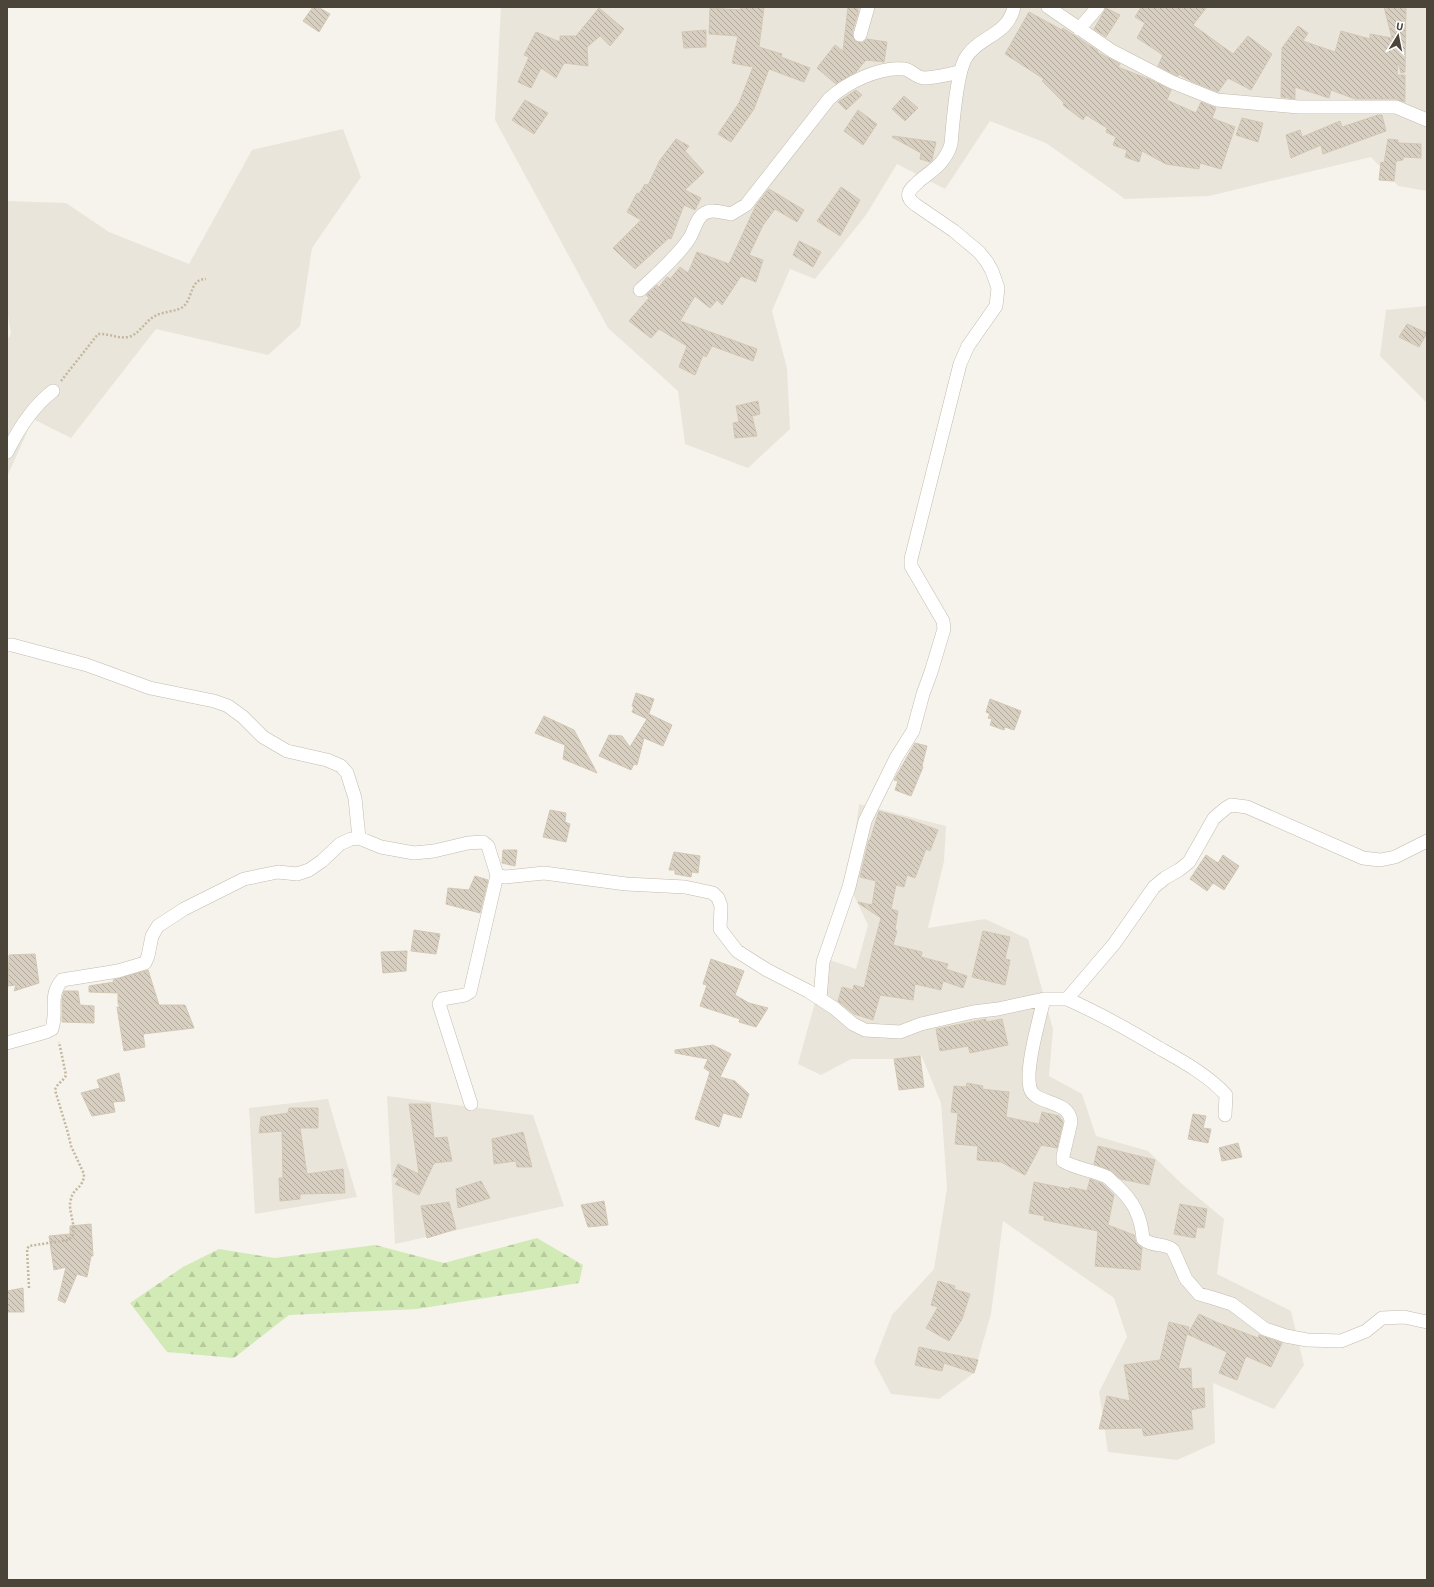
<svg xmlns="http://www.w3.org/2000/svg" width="1434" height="1587" viewBox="0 0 1434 1587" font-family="'Source Sans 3',sans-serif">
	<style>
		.residential { fill: #eae5da }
		.forest { fill: url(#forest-firs) }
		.building { fill: url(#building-back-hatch); stroke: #d3c7b4 }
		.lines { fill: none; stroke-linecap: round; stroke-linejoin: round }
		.street-casing { stroke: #c2bbae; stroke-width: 14 }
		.path { stroke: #c4b79f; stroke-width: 2.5; stroke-dasharray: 2 2; stroke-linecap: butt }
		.street { stroke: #fff; stroke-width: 13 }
	</style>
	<defs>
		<pattern id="forest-firs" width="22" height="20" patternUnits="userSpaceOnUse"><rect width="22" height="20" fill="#d2eab5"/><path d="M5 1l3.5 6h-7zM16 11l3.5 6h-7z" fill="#b6ca9c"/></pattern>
		<pattern id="building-back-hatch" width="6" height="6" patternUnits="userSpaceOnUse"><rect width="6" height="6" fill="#d8cfc1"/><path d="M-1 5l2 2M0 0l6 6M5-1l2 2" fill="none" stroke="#b1aa9e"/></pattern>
	</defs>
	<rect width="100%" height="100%" fill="#f6f3ec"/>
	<path class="residential" d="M501,7H1427V191L1398,186L1371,157L1209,196L1125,199L1046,143L990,121L945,189L897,164L866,215L815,279L790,269L772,311L787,368L790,429L748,468L685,444L678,391L608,328L495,120Z
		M343,129L361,177L312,248L300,326L268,355L156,329L71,438L33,419L7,477V340L11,334L7,310L8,201L66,203L109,232L189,264L252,150Z
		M1427,306V403L1380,356L1386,310Z
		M859,804L946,826L944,861L928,928L985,919L1028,939L1053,1029L1049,1076L1082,1094L1096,1136L1148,1151L1183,1185L1224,1219L1217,1274L1291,1311L1304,1365L1274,1409L1213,1383L1215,1443L1177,1460L1108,1452L1099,1392L1127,1337L1114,1298L1003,1221L991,1314L974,1373L939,1399L891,1394L874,1362L892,1315L934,1269L947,1188L941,1103L922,1057L920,1056L894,1059H851L821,1075L798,1064L814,1006L824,958L856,969L868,925L849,885Z
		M387,1096L533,1115L564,1206L395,1244Z
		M328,1099L357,1197L255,1214L249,1108Z"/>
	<path class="forest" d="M537,1238L583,1265L579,1283L417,1309L289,1315L234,1358L167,1352L130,1303L183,1267L219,1249L275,1258L375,1245L444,1263Z"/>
	<path class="building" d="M313,7H318L330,14L319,32L303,21Z
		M741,7H764L759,47L782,54L781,57L810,68L804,82L769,69L754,109L731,142L718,134L739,103L753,67L732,63L738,36L709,34L710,8L740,10Z
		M848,7H858V13L852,33L855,41L862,43L867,39L887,42L884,62L866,60L856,72L836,84L817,68L835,45L843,51Z
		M1141,7H1207L1193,25L1233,54L1248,36L1272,54L1251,90L1228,78L1218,92L1191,81L1179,74L1178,76L1175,75L1158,66L1163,55L1137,38L1145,23L1135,17Z
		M1384,7H1406L1405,72L1401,73L1398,62L1397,75H1405V102L1396,99H1355L1331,90L1329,98L1295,87V99L1281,97L1282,48L1298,26L1308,33L1303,41L1335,52L1341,31L1370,39V34L1392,38Z
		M599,8L624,29L610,46L600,36L587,47L588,66L564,63L556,78L541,68L531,88L518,82L529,57L524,55L536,32L560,42V36H576Z
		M1106,8L1120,15L1106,37L1094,29Z
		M1029,12L1062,30L1063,28L1098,51L1097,52L1120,64L1118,67L1151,80L1171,90L1167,100L1196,113L1201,102L1216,108L1212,118L1235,127L1221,169L1200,163L1199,169L1166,164L1142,151L1139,162L1125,157L1127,150L1113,145L1116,137L1106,132L1107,128L1086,115L1083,120L1063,105L1064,103L1042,81L1044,79L1005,54Z
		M706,30V47L684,48L682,32Z
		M856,90L862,95L846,110L838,102Z
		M904,96L918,108L905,121L892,109Z
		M525,100L548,113L534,134L512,120Z
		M858,110L877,124L863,145L844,131Z
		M1378,115H1382L1386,131L1323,154L1321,145L1291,158L1286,135L1300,130L1302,137L1340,121L1342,127Z
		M1242,118L1263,123L1258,142L1236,135Z
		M893,136L936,142L932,160L930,162L920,159L921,153L892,137Z
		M676,139L689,146L685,151L704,172L685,190L701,198L695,210L684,205L671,239L669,238L635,269L613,248L641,220L627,212L637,193L639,194L645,184L648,185L660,160Z
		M1388,139L1398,140V143L1421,144V158L1403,157V160L1396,161L1394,181L1379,180L1381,162L1384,163Z
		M841,187L860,200L840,236L817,221Z
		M769,189L804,210L797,222L775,209L763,225L749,255L763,260L756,282L741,276L722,305L717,300L710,308L695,296L680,321L757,349L753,361L712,346L706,357L703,355L695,375L679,367L687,346L659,329L651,338L629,321L649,298L646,295L657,285L659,287L667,277L670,279L680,267L688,273L697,252L729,264L756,205Z
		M799,241L821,252L813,267L793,255Z
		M1407,324L1427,333L1419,347L1399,337Z
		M758,401L760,414L752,416L757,436L735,438L733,423L739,422L736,406Z
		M636,693L654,699L648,716L649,714L672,725L663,746L644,738L637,765L634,764L631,770L599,756L609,735L622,736L630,747L647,719L632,712L634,707L632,706Z
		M990,699L1021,711L1014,730L1005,727L1004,730L990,725L992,719L988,718L990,714L986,712Z
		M544,716L574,730L597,773L563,759L565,745L535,733Z
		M915,743L927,746L922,766L923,767L911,796L895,790L898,781L894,780Z
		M550,810L566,813L565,822L570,824L566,842L543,837Z
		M879,811L908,819L938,830L930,851L926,849L915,878L907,875L904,887L896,885L891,909L898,911L895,930L897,931L893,945L922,952L921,957L948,964L946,969L967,976L963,988L943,981L941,990L915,984L913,1000L880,995L873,1020L854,1014L838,1001L842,987L853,990L854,985L864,988L873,948L881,918L858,903V902L872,905L876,881L860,877L869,840H870Z
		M503,850H517L515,866L502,863Z
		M674,852L700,856L698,873L692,872L691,877L675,874V870H669Z
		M1206,855L1218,863L1223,855L1239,866L1224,890L1213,883L1207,891L1190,879Z
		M475,876L488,880L480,913L446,904L448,888L469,890Z
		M414,930L440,934L436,954L411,951Z
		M983,931L1010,937L1005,959L1010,960L1005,985L972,977Z
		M407,951L406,971L383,973L381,952Z
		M35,954L39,983L14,991L16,985L8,986L9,955Z
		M711,959L744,971L735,995L749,1003L768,1008L756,1027L739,1022L740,1019L700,1006L707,985L703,984Z
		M148,970L159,1005H185L194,1028L143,1034L145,1047L124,1051L117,1007H120L118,1003V993L89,992V986L114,982L113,980Z
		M64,991H78L80,1005L94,1006V1023L62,1022V999Z
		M986,1019V1022L1002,1019L1008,1045L970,1053L968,1046L940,1051L936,1029Z
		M713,1045L731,1054L720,1077L735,1081L749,1094L741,1118L723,1113L719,1127L695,1119L710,1072L704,1068L708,1059L675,1053V1050Z
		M920,1056L924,1087L899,1090L894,1059Z
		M119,1073L125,1101L113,1102L115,1112L92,1116L81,1093L100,1088L97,1080Z
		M967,1083L983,1086L982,1089L1009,1092L1006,1117L1039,1124L1042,1112L1059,1116L1063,1122L1057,1148L1041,1145L1025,1175L1001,1162L977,1160L978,1146L955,1144L958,1113L951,1112L954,1086L966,1087Z
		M409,1104H430L434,1138L447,1137L452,1161L434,1163L419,1195L395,1184L399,1179L393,1176L398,1164L419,1174Z
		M289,1108H318V1128H300L307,1174L343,1169L345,1193L300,1194V1199L280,1201L279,1178H283L282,1131L259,1133L261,1117L288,1113Z
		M1193,1114L1206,1116L1203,1128L1211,1129L1208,1143L1188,1139Z
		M523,1132L532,1167H517L516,1161L494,1164L492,1139Z
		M1238,1143L1242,1157L1222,1161L1219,1148Z
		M1098,1146L1155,1160L1149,1185L1121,1179L1110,1170L1094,1164Z
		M1090,1179L1103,1184L1114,1195L1108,1225L1134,1235L1136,1243L1142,1248L1140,1270L1095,1266L1098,1231L1044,1220V1216L1029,1213L1034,1182L1069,1189L1070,1187L1087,1191Z
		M481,1181L490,1198L458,1208L456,1189Z
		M604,1201L608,1225L588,1227L581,1205Z
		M449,1202L456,1229L427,1238L421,1206Z
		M1180,1204L1207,1209L1204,1228L1197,1227L1195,1238L1174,1234Z
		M91,1224L93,1256H91L87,1277L77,1274L65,1303L58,1300L66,1267L54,1270L49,1236L70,1234V1226Z
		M938,1281L955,1286L954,1289L970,1294L962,1319L949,1341L926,1328L938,1307L931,1305Z
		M23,1288L24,1312H7V1291Z
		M1199,1314L1216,1322L1258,1338L1259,1335L1282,1343L1271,1367L1246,1356L1237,1380L1219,1373L1227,1352L1187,1334L1178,1369L1191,1368L1192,1389L1204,1388L1205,1407L1191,1410L1193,1429L1144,1436L1142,1428L1099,1429L1107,1396L1130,1401L1124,1365L1160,1360L1169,1322L1189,1327L1188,1334Z
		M919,1347L978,1360L974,1373L944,1363L942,1371L915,1365Z"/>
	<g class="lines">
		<defs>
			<path id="street" d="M1048,7L1112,51L1172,82L1217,100L1299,107H1396L1427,120
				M1079,29L1098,7
				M860,35L868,7
				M640,290C657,274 676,258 689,239C695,230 696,216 707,212C714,209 724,213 731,214L746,205L829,99C846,83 880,66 904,69C912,70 916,78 924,78C935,78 949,74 960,72
				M7,452C18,430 33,406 53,391
				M7,645H12L87,665L150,688L214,701L228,706L243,717L263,737L287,751L327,760L341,766L347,773L355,798L359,838
				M1427,841L1395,857L1380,860L1363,858L1247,807L1231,805L1226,808L1214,818L1189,862L1179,870L1165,878L1154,887L1114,944L1067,999H1044C1039,1021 1025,1068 1030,1088C1034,1105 1070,1099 1071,1122L1063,1156V1161C1076,1169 1093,1170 1107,1177C1110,1179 1113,1183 1116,1185C1133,1201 1141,1215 1143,1239C1154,1248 1164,1242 1173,1250L1186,1279L1199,1294L1213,1298L1232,1304L1265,1329L1286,1336L1307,1340L1341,1341L1366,1331L1382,1318L1404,1317L1427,1322
				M820,999L823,962L849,887L865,821L896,758L913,731L923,694L931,672L944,629L943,621L911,566V559L960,364L968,346L996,306L998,288L992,271L987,262L979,252L954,231L916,205C912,202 907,198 909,193C910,188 916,185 919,181C933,170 946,162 951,144C953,123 956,77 965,59C978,36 1008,36 1014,7
				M1067,999C1099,1013 1129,1030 1159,1048C1182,1061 1208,1075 1226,1095L1225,1115
				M7,1043L46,1032L52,1029C58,1009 48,997 62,980L118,971L145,963L148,956L152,936L158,926L184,909L244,879L278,872L297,874L309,870L322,861L340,844L351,839L359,838L381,847L414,853L434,851L468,843L483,842L488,846L497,875L505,877L544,873L626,884L685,887L713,893L718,898L721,906L720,929L737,951L767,970L808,991L834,1008L853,1024L865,1030L900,1032L921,1024L973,1012L998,1009L1044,999
				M471,1104L439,1004L442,999L465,995L470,992L497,875"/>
		</defs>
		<use href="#street" class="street-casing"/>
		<path class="path" d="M61,381L98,334C108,333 118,339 128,337C139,335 145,321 155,316C164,311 177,312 184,306C193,297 190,279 206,279
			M29,1288L27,1249L29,1246L68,1240L72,1237C77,1224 67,1211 71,1199C73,1188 84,1188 84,1174L71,1146L68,1133L55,1090C57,1083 64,1081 66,1075L59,1042"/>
		<use href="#street" class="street"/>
	</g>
	<rect width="1434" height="1587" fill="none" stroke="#4b4439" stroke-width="16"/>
	<g transform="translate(1398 36) rotate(10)" stroke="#ffffff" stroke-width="3" paint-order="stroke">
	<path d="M0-3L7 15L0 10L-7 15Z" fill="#4b4439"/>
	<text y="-6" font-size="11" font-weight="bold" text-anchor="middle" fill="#4b4439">U</text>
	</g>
</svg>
